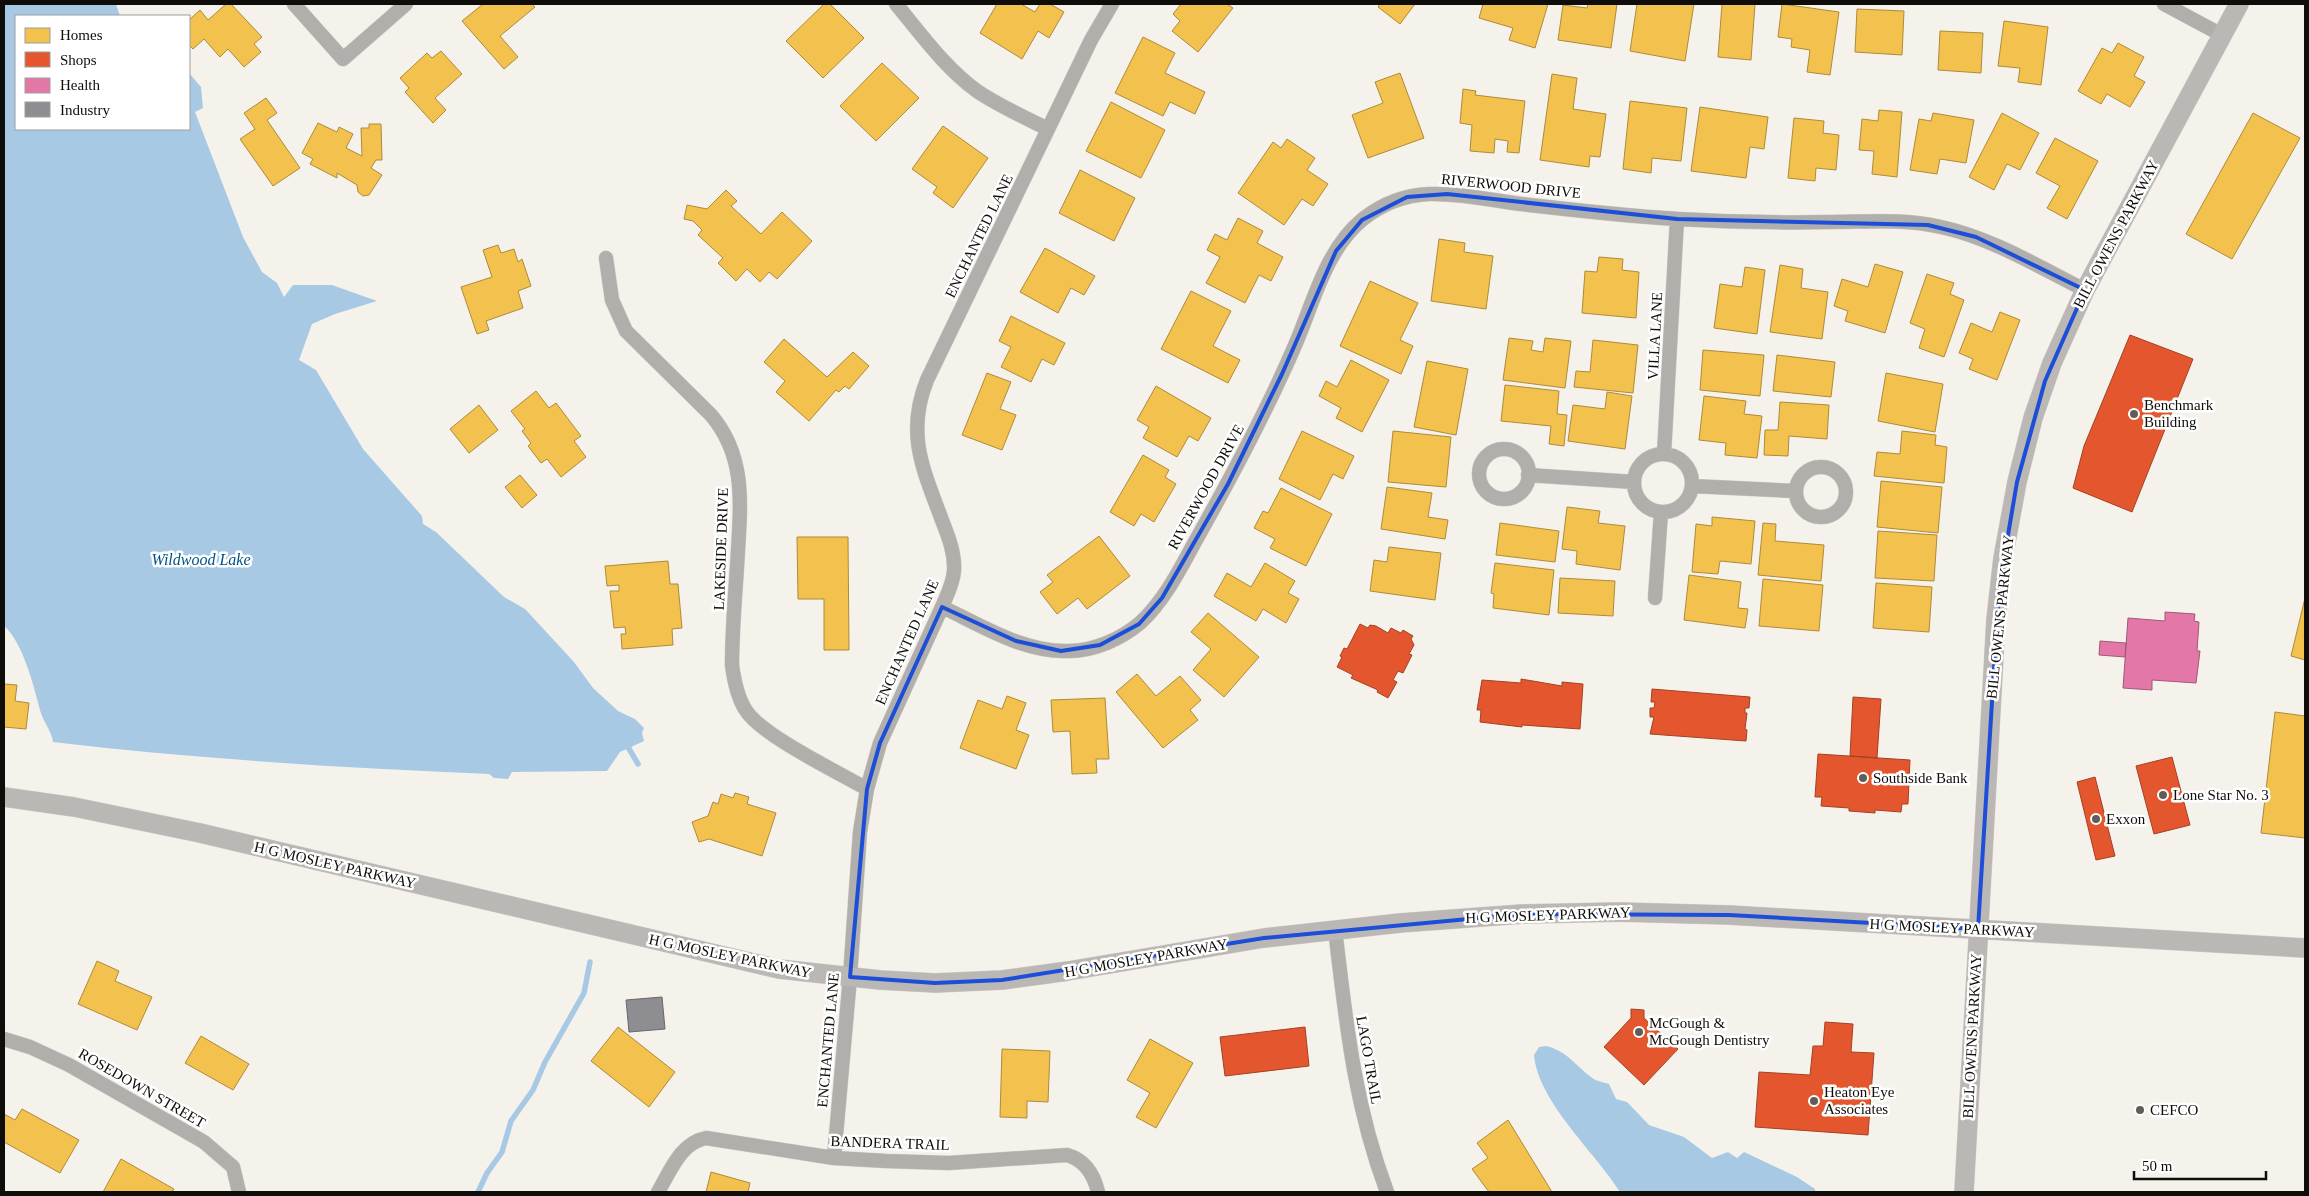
<svg xmlns="http://www.w3.org/2000/svg" width="2309" height="1196" viewBox="0 0 2309 1196" font-family="Georgia,serif">
	<style>
		.water { fill: #a8c9e4 }
		.homes { fill: #f2c14e; stroke: #ae8b39 }
		.shops { fill: #e4572e; stroke: #a44123 }
		.health { fill: #e377a8; stroke: #a35778 }
		.industry { fill: #8d8d92; stroke: #676769 }
		.lines { fill: none; stroke-linecap: round; stroke-linejoin: round }
		.stream { stroke: #a8c9e4; stroke-width: 5.5 }
		.minor-casing { stroke: #cfcdc9; stroke-width: 15 }
		.secondary-casing { stroke: #cfcdc9; stroke-width: 20 }
		.minor { stroke: #b0afac; stroke-width: 14 }
		.secondary { stroke: #bab7b5; stroke-width: 19 }
		.marked { fill: none; stroke: #1d4ed8; stroke-width: 4; stroke-linejoin: round }
		.poi-dot { fill: #605d58; stroke: #fff; stroke-width: 2 }
		.labels { text-anchor: middle; stroke-width: 5; stroke-linejoin: round; paint-order: stroke }
		.street-label { font-size: 15px; fill: #0f0d09; stroke: #fff }
		.poi-label { font-size: 15px; fill: #0f0d09; stroke: #fff; text-anchor: start }
		.water-label { font-size: 16px; font-style: italic; fill: #005285; stroke: #fff }
	</style>
	<rect width="100%" height="100%" fill="#f5f2ec"/>
	<path class="water" d="M4,4H116L120,16H16V129H189V73L201,87L203,108L195,112L243,237L262,272L277,283L284,297L293,285H332L377,301L335,314L312,324L299,360L316,370L363,449L422,516L423,524L436,532L504,597L525,609L574,662L593,688L618,711L635,719L644,728L642,733L644,741L620,752L607,771L512,772L508,779L494,778L489,774C343,768 198,759 53,742C51,729 43,722 40,710C34,687 23,642 4,626Z
		M1546,1046C1567,1051 1575,1065 1591,1077C1595,1081 1603,1082 1609,1084L1616,1099L1627,1102L1649,1125L1684,1137L1712,1158L1728,1152L1737,1158L1744,1152L1797,1177L1815,1189V1192H1620C1596,1153 1538,1102 1534,1055L1539,1047Z"/>
	<path class="homes" d="M226,4H231L262,37L254,44L261,52L244,67L228,49L220,57L204,39L193,49L189,45V20L200,10L208,20Z
		M483,4H532L535,7L500,36L518,57L504,69L462,21Z
		M824,4H830L864,38L823,78L786,41Z
		M997,4H1021L1035,12L1040,4H1050L1064,12L1049,38L1038,31L1022,59L980,33Z
		M1181,4H1227L1233,8L1198,52L1172,31L1180,21L1173,14Z
		M1380,4H1415L1400,24L1378,7Z
		M1483,4H1548L1535,48L1509,40L1513,28L1479,18Z
		M1588,4H1617L1611,48L1558,40L1563,5L1587,8Z
		M1637,4H1694L1685,61L1630,51Z
		M1722,4H1755L1751,60L1718,57Z
		M1782,4L1839,12L1830,75L1807,72L1810,50L1791,47L1792,39L1778,37Z
		M1857,9L1904,11L1902,55L1855,52Z
		M2004,21L2048,27L2041,85L2018,82L2020,68L1998,66Z
		M1940,31L1983,33L1981,73L1938,70Z
		M1143,37L1175,53L1165,73L1205,92L1195,114L1170,102L1163,116L1115,93Z
		M2118,43L2144,57L2134,76L2145,82L2130,107L2107,94L2101,104L2078,91L2102,48L2112,53Z
		M441,51L462,74L435,98L446,110L433,123L405,92L409,88L400,78L427,53L432,58Z
		M882,63L919,98L876,141L840,106Z
		M1400,73L1424,138L1368,158L1352,115L1383,103L1375,82Z
		M1552,74L1577,78L1573,109L1606,114L1600,157L1590,156L1589,167L1540,160Z
		M1463,89L1476,91L1475,95L1525,101L1519,153L1507,152L1508,141L1495,139L1494,153L1470,151L1472,125L1460,123Z
		M266,98L277,113L267,120L300,168L273,186L240,139L255,129L244,113Z
		M1630,101L1687,108L1681,161L1652,158L1651,173L1623,169Z
		M1111,102L1165,130L1141,178L1086,151Z
		M1700,107L1768,117L1764,149L1750,147L1746,178L1691,171Z
		M1879,110L1902,112L1897,177L1872,174L1874,151L1859,150L1862,119L1878,121Z
		M1933,113L1974,120L1966,163L1940,159L1937,174L1910,170L1919,119L1931,121Z
		M2002,113L2039,133L2020,170L2007,164L1994,190L1969,177Z
		M2253,113L2300,138L2232,259L2186,234Z
		M1794,118L1824,121L1823,133L1839,135L1836,170L1816,168L1815,181L1788,178Z
		M318,123L337,132L339,127L353,134L346,148L362,156L361,128H369V124H381L382,160H376L371,168L382,175L369,195L363,196L358,192L357,185L337,173V178L310,164L313,159L302,153Z
		M943,126L988,158L953,208L933,193L937,187L912,169Z
		M2055,138L2098,161L2067,219L2047,208L2060,186L2036,173Z
		M1287,139L1315,158L1307,170L1328,184L1313,206L1302,199L1284,225L1238,193L1273,142L1281,148Z
		M1080,170L1135,198L1114,241L1059,213Z
		M726,190L737,201L731,206L761,234L782,212L812,241L777,279L769,272L760,282L747,269L736,281L718,263L723,258L698,235L702,230L693,221L684,219L687,205L707,209Z
		M1238,218L1263,231L1257,243L1283,257L1271,281L1259,275L1245,303L1206,283L1220,257L1207,250L1215,234L1227,240Z
		M1439,239L1465,243L1464,252L1493,256L1486,309L1431,301Z
		M498,245L501,253L514,249L518,262L522,259L531,286L518,291L523,308L486,321L489,330L477,334L461,287L492,277L483,250Z
		M1045,248L1095,276L1084,295L1071,288L1058,313L1020,292Z
		M1599,257L1623,259L1622,270L1639,272L1636,318L1582,313L1585,271L1597,272Z
		M1875,264L1903,272L1885,333L1845,321L1848,311L1834,306L1842,279L1868,287Z
		M1780,265L1803,269L1801,288L1828,292L1822,339L1770,332Z
		M1745,267L1765,270L1757,334L1714,328L1720,284L1742,287Z
		M1927,274L1954,283L1950,294L1964,300L1944,357L1919,348L1925,329L1910,323Z
		M1370,281L1418,303L1400,340L1413,346L1401,374L1340,346Z
		M1191,291L1231,311L1213,346L1240,360L1228,383L1161,349Z
		M2000,312L2020,320L1997,380L1969,369L1973,359L1959,353L1971,323L1992,332Z
		M1011,316L1065,343L1054,365L1042,359L1031,382L1001,367L1011,347L999,341Z
		M1509,338L1533,341L1531,350L1543,352L1545,338L1571,341L1565,388L1503,380Z
		M784,339L827,377L853,352L869,366L849,389L845,386L839,392L836,390L809,421L776,392L785,381L764,362Z
		M1593,340L1638,345L1633,393L1574,387L1576,371L1590,372Z
		M1703,350L1764,355L1760,396L1700,390Z
		M1777,355L1835,362L1831,397L1773,391Z
		M1351,360L1389,380L1362,432L1336,418L1341,408L1319,396L1326,381L1337,387Z
		M1427,361L1468,369L1456,435L1414,427Z
		M987,373L1011,382L1000,409L1016,415L1002,450L962,435Z
		M1886,373L1943,384L1935,432L1878,421Z
		M1505,385L1559,391L1557,414L1567,415L1564,446L1549,444L1551,426L1501,421Z
		M1156,386L1211,418L1198,441L1189,436L1177,457L1143,438L1149,427L1137,420Z
		M536,391L549,408L556,403L581,436L574,441L586,457L561,477L547,459L541,463L528,446L531,443L522,431L525,429L511,411Z
		M1607,392L1632,396L1625,449L1568,441L1573,405L1605,409Z
		M1704,396L1746,401L1744,414L1762,416L1757,458L1725,455L1726,443L1699,440Z
		M1780,402L1829,405L1827,439L1789,436L1788,456L1764,455L1765,430H1778Z
		M479,405L498,430L469,453L450,429Z
		M1302,431L1354,456L1343,479L1333,474L1320,500L1279,479Z
		M1393,431L1451,437L1446,487L1388,482Z
		M1902,431L1936,435L1935,445L1947,447L1944,483L1874,476L1877,452L1900,454Z
		M1143,455L1169,470L1165,477L1176,484L1154,522L1141,514L1134,526L1110,512Z
		M520,475L537,495L522,508L505,487Z
		M1881,481L1942,487L1938,533L1877,527Z
		M1387,487L1432,493L1428,517L1448,520L1445,539L1381,529Z
		M1281,488L1332,514L1306,566L1270,548L1275,539L1254,528L1263,511L1268,513Z
		M1567,507L1600,511L1598,523L1625,526L1620,570L1576,564L1577,551L1562,549Z
		M1712,517L1755,521L1751,564L1720,561L1718,574L1692,572L1696,524L1712,526Z
		M1500,523L1559,531L1555,562L1496,555Z
		M1763,523L1776,524L1775,541L1824,545L1821,581L1758,575Z
		M1878,531L1937,535L1934,581L1875,578Z
		M1099,536L1130,576L1087,609L1078,598L1057,614L1040,592L1053,582L1047,575Z
		M797,537H848L849,650H824V599H798Z
		M1389,547L1441,553L1435,600L1370,591L1374,560L1387,562Z
		M668,561L670,584H678L682,628L672,629L673,645L622,649L621,634H626L625,627L614,628L610,591H619V585L607,586L605,566Z
		M1265,563L1295,581L1288,593L1299,599L1286,623L1263,609L1256,621L1214,596L1227,573L1251,587Z
		M1495,563L1554,570L1549,615L1493,608L1494,594L1491,593Z
		M1689,575L1741,582L1738,608L1748,609L1745,628L1684,620Z
		M1560,578L1615,581L1613,616L1558,613Z
		M1763,579L1823,585L1819,631L1759,626Z
		M1876,583L1932,587L1929,632L1873,628Z
		M2305,598V660L2291,656Z
		M1208,613L1259,657L1224,697L1193,670L1211,649L1191,632Z
		M1137,674L1156,696L1180,676L1201,700L1190,710L1198,720L1163,748L1116,692Z
		M4,684L17,685L15,701L29,703L26,729L4,727Z
		M1007,696L1026,703L1016,730L1029,735L1016,769L960,748L978,700L1002,709Z
		M1105,698L1109,759H1096L1097,773L1072,774L1070,731L1053,732L1051,700Z
		M2275,712L2305,716V838L2261,833Z
		M735,793L749,797L747,804L776,813L762,856L709,839L699,842L692,822L708,816L713,802L718,804L721,794L733,798Z
		M97,961L119,971L115,981L152,997L137,1030L78,1004Z
		M618,1027L675,1072L649,1107L591,1061Z
		M201,1036L249,1064L233,1090L185,1063Z
		M1150,1039L1193,1063L1156,1128L1136,1117L1150,1093L1127,1080Z
		M1002,1049L1050,1051L1048,1102L1027,1101V1118L1000,1117Z
		M22,1109L79,1140L60,1173L4,1142V1114L15,1120Z
		M1508,1120L1552,1192H1489L1472,1169L1488,1158L1477,1143Z
		M121,1159L174,1189L172,1192H103Z
		M711,1172L750,1183L748,1192H706Z"/>
	<path class="shops" d="M2130,335L2193,359L2132,512L2073,488L2084,446Z
		M1360,624L1368,628L1370,625L1376,626L1388,633L1391,628L1401,633L1403,630L1413,636L1411,639L1414,645L1409,654L1412,655L1403,673L1398,671L1393,680L1397,682L1388,698L1377,692L1378,690L1351,678L1353,675L1337,667L1342,657L1340,656L1344,648L1347,649Z
		M1521,679L1562,686V682L1583,684L1580,729L1522,725V727L1480,722L1481,710H1477L1482,680L1521,683Z
		M1652,689L1750,697L1749,708H1745V713H1747L1745,729L1747,730L1746,741L1650,734L1654,717H1650V708H1654L1655,702H1651Z
		M1853,697L1881,699L1877,758L1850,756Z
		M1818,754L1910,760L1908,804H1902L1901,812L1875,810V813L1849,811V808L1821,806L1822,797H1815Z
		M2172,757L2190,825L2154,834L2136,766Z
		M2095,777L2115,856L2096,860L2077,782Z
		M1631,1009L1644,1010V1018L1678,1049L1644,1085L1604,1047L1631,1018Z
		M1825,1022L1853,1024L1851,1052L1874,1053L1868,1135L1755,1127L1759,1072L1810,1075L1813,1046H1823Z
		M1305,1027L1309,1066L1225,1076L1220,1037Z"/>
	<path class="health" d="M2165,612L2195,614L2194,621L2199,622L2197,651H2200L2196,683L2152,680V690L2123,688L2128,618L2165,621Z
		M2100,641L2126,643L2125,657L2099,655Z"/>
	<path class="industry" d="M662,997L665,1029L629,1032L626,1000Z"/>
	<g class="lines">
		<path class="stream" d="M623,744L628,747L638,764
			M478,1192L487,1173L502,1152L511,1121L533,1090L545,1062L584,993L590,962"/>
		<defs>
			<path id="minor" d="M294,4L343,59L406,4
				M896,4C921,34 945,68 977,91C999,106 1024,117 1048,129
				M2164,4L2222,35
				M606,258L612,300L626,331L711,415C745,455 741,501 738,550C736,588 732,627 732,665C734,680 737,696 745,709C760,735 838,772 867,789
				M1479 474a25 25 0 1 1 50 0a25 25 0 1 1-50 0Z
				M1664,454L1677,219
				M1634 483a29 29 0 1 1 58 0a29 29 0 1 1-58 0Z
				M1796 492a25 25 0 1 1 50 0a25 25 0 1 1-50 0Z
				M1528,475L1634,482
				M1692,486L1796,491
				M1655,598L1661,512
				M942,607C981,625 1024,653 1069,651C1094,651 1121,639 1140,623C1165,600 1180,569 1196,540C1232,476 1267,411 1296,343C1314,301 1326,249 1363,219C1382,204 1405,195 1429,194C1459,193 1491,200 1521,204C1573,210 1625,216 1678,219C1727,222 1778,223 1827,222C1865,222 1904,218 1941,227C1992,238 2039,267 2085,290
				M1335,929C1346,1022 1354,1104 1387,1192
				M4,1039L30,1047L69,1065L204,1142L233,1167L239,1192
				M834,1158L850,977L860,832L867,789L880,743L942,607C947,595 953,584 954,571C955,554 949,538 943,523C924,471 905,435 927,380L1091,40L1112,4
				M658,1192C670,1172 680,1143 706,1138L834,1158L886,1161L949,1163L1067,1155C1085,1160 1094,1175 1098,1192"/>
			<path id="secondary" d="M4,797L74,807L200,833L779,969L880,980L935,983L1002,980L1068,971L1264,938L1400,923L1522,914L1619,912L1729,915L2305,948
				M1964,1192L1996,619L2003,558L2017,482L2033,418L2052,363L2085,290L2239,4"/>
		</defs>
		<use href="#minor" class="minor-casing"/>
		<use href="#secondary" class="secondary-casing"/>
		<use href="#minor" class="minor"/>
		<use href="#secondary" class="secondary"/>
	</g>
	<path class="marked" d="M1447,194L1677,219L1928,225L1976,237L2085,290L2045,381L2017,482L1999,588L1978,929L1729,915L1522,914L1264,938L1002,980L935,983L850,977L867,789L880,743L942,607L1016,641L1061,651L1100,645L1139,624L1162,598L1228,484L1282,374L1336,251L1362,220L1407,197Z"/>
	<g class="poi-dot">
		<circle cx="2134" cy="414" r="5"/>
		<circle cx="1863" cy="778" r="5"/>
		<circle cx="2163" cy="795" r="5"/>
		<circle cx="2096" cy="819" r="5"/>
		<circle cx="1639" cy="1032" r="5"/>
		<circle cx="1814" cy="1101" r="5"/>
		<circle cx="2140" cy="1110" r="5"/>
	</g>
	<g class="labels">
		<g class="street-label">
			<text transform="translate(1511 186) rotate(6)" y="5">RIVERWOOD DRIVE</text>
			<text transform="translate(2116 234) rotate(-62)" y="5">BILL OWENS PARKWAY</text>
			<text transform="translate(979 236) rotate(-64)" y="5">ENCHANTED LANE</text>
			<text transform="translate(1655 336) rotate(-87)" y="5">VILLA LANE</text>
			<text transform="translate(1206 487) rotate(-61)" y="5">RIVERWOOD DRIVE</text>
			<text transform="translate(721 549) rotate(-88)" y="5">LAKESIDE DRIVE</text>
			<text transform="translate(2000 617) rotate(-84)" y="5">BILL OWENS PARKWAY</text>
			<text transform="translate(907 642) rotate(-66)" y="5">ENCHANTED LANE</text>
			<text transform="translate(335 865) rotate(13)" y="5">H G MOSLEY PARKWAY</text>
			<text transform="translate(1548 915) rotate(-2)" y="5">H G MOSLEY PARKWAY</text>
			<text transform="translate(1952 928) rotate(3)" y="5">H G MOSLEY PARKWAY</text>
			<text transform="translate(730 956) rotate(12)" y="5">H G MOSLEY PARKWAY</text>
			<text transform="translate(1146 958) rotate(-10)" y="5">H G MOSLEY PARKWAY</text>
			<text transform="translate(1972 1036) rotate(-87)" y="5">BILL OWENS PARKWAY</text>
			<text transform="translate(828 1040) rotate(-85)" y="5">ENCHANTED LANE</text>
			<text transform="translate(1369 1060) rotate(80)" y="5">LAGO TRAIL</text>
			<text transform="translate(142 1088) rotate(30)" y="5">ROSEDOWN STREET</text>
			<text transform="translate(890 1143) rotate(2)" y="5">BANDERA TRAIL</text>
		</g>
		<g class="poi-label">
			<text x="2144" y="410">Benchmark<tspan x="2144" dy="17">Building</tspan></text>
			<text x="1873" y="783">Southside Bank</text>
			<text x="2173" y="800">Lone Star No. 3</text>
			<text x="2106" y="824">Exxon</text>
			<text x="1649" y="1028">McGough &amp;<tspan x="1649" dy="17">McGough Dentistry</tspan></text>
			<text x="1824" y="1097">Heaton Eye<tspan x="1824" dy="17">Associates</tspan></text>
			<text x="2150" y="1115">CEFCO</text>
		</g>
		<g class="water-label">
			<text x="201" y="565">Wildwood Lake</text>
		</g>
	</g>
	<rect width="2309" height="1196" fill="none" stroke="#0f0d09" stroke-width="10"/>
	<rect x="15" y="15" width="175" height="115" fill="#ffffff" stroke="#9f9e9d"/>
	<rect x="25" y="28" width="25" height="15" fill="#f2c14e" stroke="#9f9e9d"/>
	<text x="60" y="40" font-size="15" fill="#0f0d09">Homes</text>
	<rect x="25" y="52" width="25" height="15" fill="#e4572e" stroke="#9f9e9d"/>
	<text x="60" y="65" font-size="15" fill="#0f0d09">Shops</text>
	<rect x="25" y="78" width="25" height="15" fill="#e377a8" stroke="#9f9e9d"/>
	<text x="60" y="90" font-size="15" fill="#0f0d09">Health</text>
	<rect x="25" y="102" width="25" height="15" fill="#8d8d92" stroke="#9f9e9d"/>
	<text x="60" y="115" font-size="15" fill="#0f0d09">Industry</text>
	<path d="M2134 1171v8h132v-8" fill="none" stroke="#0f0d09" stroke-width="2.5"/>
	<text x="2142" y="1171" font-size="15" fill="#0f0d09" stroke="#ffffff" stroke-width="4" paint-order="stroke">50 m</text>
</svg>
